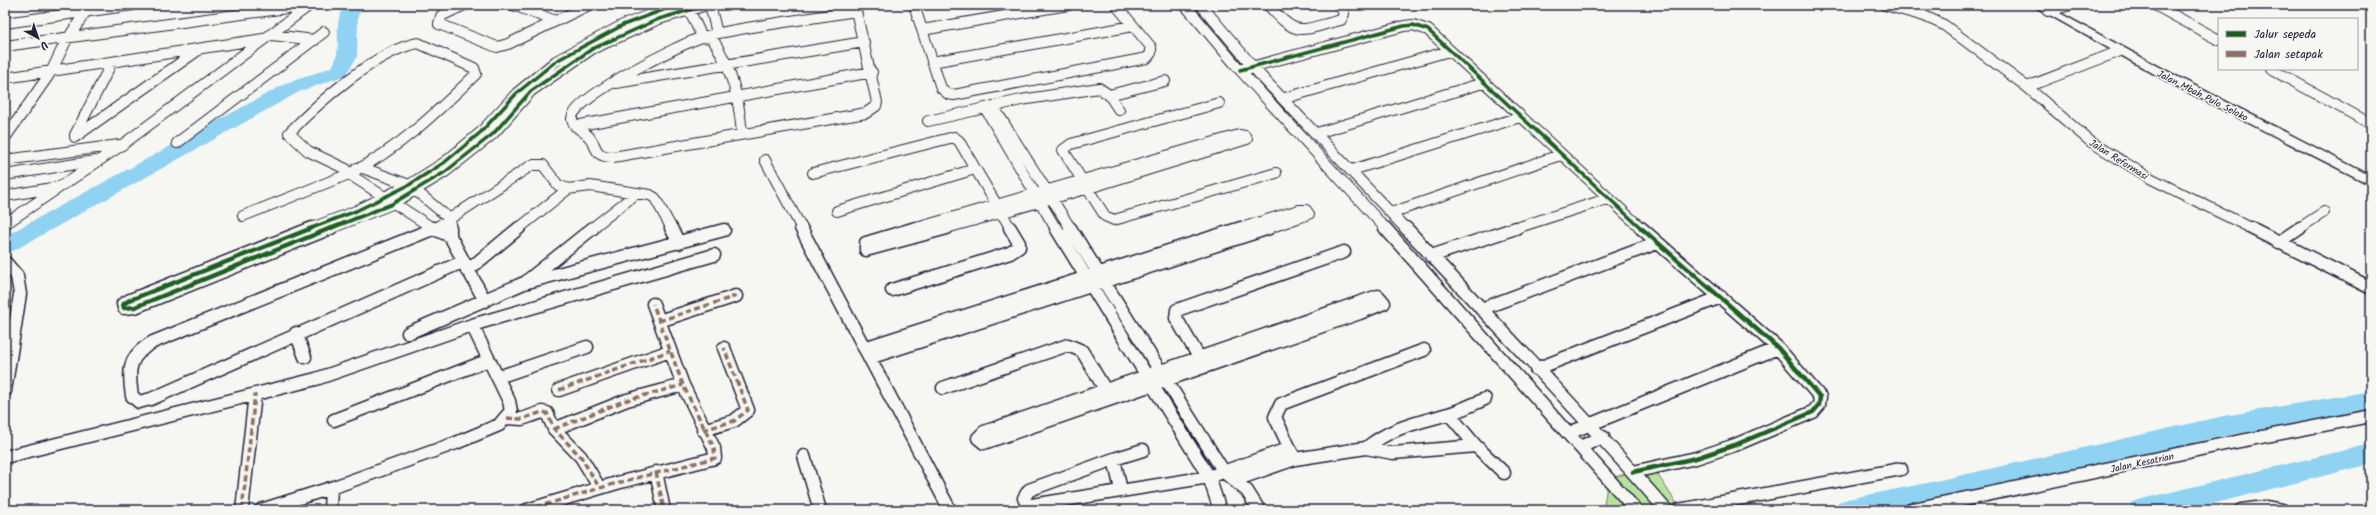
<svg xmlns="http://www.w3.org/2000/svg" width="2376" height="515" viewBox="0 0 2376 515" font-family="Kalam,sans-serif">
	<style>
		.green { fill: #b9e29f; stroke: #6e826d }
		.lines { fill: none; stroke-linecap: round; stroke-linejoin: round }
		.river { fill: #8fd2f1; fill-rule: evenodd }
		.minor-far1-casing { stroke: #22223b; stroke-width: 12 }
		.minor-casing { stroke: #22223b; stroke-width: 15 }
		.tertiary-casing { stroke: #22223b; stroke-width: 3 }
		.minor-far1 { stroke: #f6f6f2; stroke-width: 10 }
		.minor { stroke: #f6f6f2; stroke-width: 12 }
		.tertiary { fill: #f6f6f2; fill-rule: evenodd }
		.quiet { stroke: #8d6e63; stroke-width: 3.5; stroke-dasharray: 6 3.5; stroke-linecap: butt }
		.cycleway-far1-casing { stroke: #f6f6f2; stroke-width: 5.5 }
		.cycleway-casing { stroke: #f6f6f2; stroke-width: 7 }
		.cycleway-far1 { stroke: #1b5e20; stroke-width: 3.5 }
		.cycleway { stroke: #1b5e20; stroke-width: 4.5 }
		.labels { text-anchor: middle; stroke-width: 3; stroke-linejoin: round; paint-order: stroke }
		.street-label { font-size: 10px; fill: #22223b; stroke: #f6f6f2 }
	</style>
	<rect width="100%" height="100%" fill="#f6f6f2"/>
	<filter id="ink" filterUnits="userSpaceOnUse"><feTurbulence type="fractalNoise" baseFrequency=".025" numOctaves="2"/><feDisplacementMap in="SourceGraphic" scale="8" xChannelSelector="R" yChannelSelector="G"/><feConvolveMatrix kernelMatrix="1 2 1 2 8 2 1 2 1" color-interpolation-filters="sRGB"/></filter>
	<g filter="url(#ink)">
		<path class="green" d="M1652,466L1681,510H1603L1608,479Z"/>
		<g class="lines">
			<path class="river" d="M346,5H367L358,15L357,57L346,75L299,92L13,251L5,254V236L285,84L332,67C345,47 330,23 346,5Z
				M2371,391V411L2224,436L1903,510H1834L1838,502L1848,499L1932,482L2224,416Z
				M2371,444V464L2188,510H2128L2132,502L2142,499Z"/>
			<defs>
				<path id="minor-far1" d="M464,5L441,16L439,24L497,47L508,44L589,5
					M513,5L553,20
					M687,5L702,37L712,38C732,69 739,98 742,134
					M710,5L717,33L712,38
					M914,5L941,88L948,94L954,95L1147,58L1151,53V47L1116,5
					M1185,5L1240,70L1386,229
					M1201,5L1260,75L1406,229
					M1268,5C1299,39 1299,30 1341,20L1344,14L1340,5
					M1885,5L1924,16L1944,25L2027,87L2091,142L2150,178L2253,229
					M2155,5L2219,40
					M856,11L877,102L876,106L866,113L613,157C591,157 599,144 586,134C581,130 573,126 572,119C570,99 684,42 703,37C728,30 753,27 778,23C804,19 830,15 856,11Z
					M2048,11L2071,5
					M5,23L133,5
					M922,30L1068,5
					M272,35L315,40
					M418,43L474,68L476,74C437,112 399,149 349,174L346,169L308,151L289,133C318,103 377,50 418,43Z
					M5,46L309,5
					M932,62L1133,26
					M2271,69L2371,124
					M1240,70L1404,26L1413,25L1428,30L1642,229
					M5,78L263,39
					M616,83L864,42
					M2027,87L2120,51
					M1109,95L1119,110
					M1285,98L1449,51
					M1219,103L1071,144L1063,150L1105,216L1114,220L1276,173
					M993,106L1071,229
					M985,108L1056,229
					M928,121L1021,100L1099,88L1109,95L1165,81
					M575,126L872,72
					M1317,133L1483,83
					M75,135L112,62
					M75,137L197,51
					M5,138L51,72L65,43L90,5
					M177,143L324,32
					M5,160L119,145
					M765,160L802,229
					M357,168H363L409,185L450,219V229
					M1352,170L1520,117
					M813,173L954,137L959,141L1011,229
					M349,174L434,229
					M5,175L95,161
					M5,196L58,187
					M837,211L975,169
					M1391,213L1560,155
					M243,216L349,174
					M5,224L122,145L310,5
					M309,229L356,211L409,185L445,162L481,132L517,93L556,61L623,25L676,5
					M329,229L392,204L445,172L493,134L531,91L592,49L659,19L707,5
					M434,229L532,165H543L558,185L568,189L590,186L650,195L655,198L672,229
					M518,229L568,189
					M591,229L637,193
					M913,229L1239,135L1245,136L1247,139L1089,188L943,229
					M1238,229L1299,210H1306L1309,214L1266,229
					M1513,229L1607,199
					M2298,229L2324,212"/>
				<path id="minor" d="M312,228L130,300L123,304L124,308L135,307L331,228
					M432,228L450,236
					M435,228L153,342C128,356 128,370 132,396L139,402L151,399L462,262
					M450,228V236L485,301
					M671,228L679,243
					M801,228L950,510
					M916,228L866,243V250L947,228
					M1056,228L1209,477L1220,510
					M1070,228L1224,472L1247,491L1259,510
					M1385,228L1636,510
					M1406,228C1493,322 1582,413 1666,510
					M2251,228L2371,288
					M2278,243L2300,228
					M1431,256L1516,228
					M5,262L17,276L20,294L5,391
					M467,271L519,228
					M528,280L593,228
					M892,290L1010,253L1019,247V243L1010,228
					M1378,296L1384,303L1360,313L984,443L978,438L984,432Z
					M1481,309L1657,243
					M659,321L736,296
					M296,333L305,357
					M408,333L524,283L724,230
					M864,348L1241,228
					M869,358L1269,228
					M1203,364L1176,318L1177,310L1344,252
					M1536,369L1721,297
					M498,377L587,347
					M943,388L1068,345L1082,351L1109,396
					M559,390L670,351
					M1449,414L1476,446L1504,473
					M507,418L522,419L542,412L547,413L554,429L581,457L599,487
					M334,420L489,360
					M554,429L627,400L683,385
					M703,430L734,421L748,410L724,348
					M1569,433L1778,348
					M1580,447L1603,437
					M1366,448C1392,427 1417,423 1448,414C1460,411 1473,404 1485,399
					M1293,455L1275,417L1281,404L1424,350
					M804,456L820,510
					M5,457L316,379L472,325L714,255
					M1114,459L1143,450
					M656,472L664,510
					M1633,472L1696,458L1735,445L1813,412L1819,405L1820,397L1778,348L1641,228
					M1235,480L1295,459L1366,448L1393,453L1476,446
					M1121,490L1114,459L1029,490L1024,498L1026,503L1032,505L1209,477L1290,448
					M242,510L255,394
					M261,510L331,488L456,443L499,425L511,411L509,401L472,325
					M330,510L331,488
					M527,510L617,483L715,458L714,448L683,385L653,304
					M1679,510L1901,469
					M2241,510L2265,507L2282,510"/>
				<path id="tertiary" d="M2032,5H2045L2180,78L2371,176V185L2172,84Z
					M2371,410V422L2225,450L1945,510H1904L1907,505L1913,503L2225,438Z"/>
			</defs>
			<use href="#minor-far1" class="minor-far1-casing"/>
			<use href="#minor" class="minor-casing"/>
			<use href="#tertiary" class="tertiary-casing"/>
			<use href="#minor-far1" class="minor-far1"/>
			<use href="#minor" class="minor"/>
			<use href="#tertiary" class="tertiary"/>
			<path class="quiet" d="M659,321L736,296
				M559,390L670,351
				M507,418L522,419L542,412L547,413L554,429L581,457L599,487
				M554,429L627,400L683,385
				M703,430L734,421L748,410L724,348
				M656,472L664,510
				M242,510L255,394
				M527,510L617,483L715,458L714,448L683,385L653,304"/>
			<defs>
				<path id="cycleway-far1" d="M1240,70L1404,26L1413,25L1428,30L1642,229
					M309,229L356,211L409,185L445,162L481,132L517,93L556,61L623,25L676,5
					M329,229L392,204L445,172L493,134L531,91L592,49L659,19L707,5"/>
				<path id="cycleway" d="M312,228L130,300L123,304L124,308L135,307L331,228
					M1633,472L1696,458L1735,445L1813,412L1819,405L1820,397L1778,348L1641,228"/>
			</defs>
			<use href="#cycleway-far1" class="cycleway-far1-casing"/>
			<use href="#cycleway" class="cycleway-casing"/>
			<use href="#cycleway-far1" class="cycleway-far1"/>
			<use href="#cycleway" class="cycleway"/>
		</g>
	</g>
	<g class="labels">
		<g class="street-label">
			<text transform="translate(2203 95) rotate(27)" y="4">Jalan Mbah Pulo Seloko</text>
			<text transform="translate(2119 159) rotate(32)" y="4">Jalan Reformasi</text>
			<text transform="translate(2142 462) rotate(-12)" y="4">Jalan Kesatrian</text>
		</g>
	</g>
	<rect width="2376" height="515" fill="none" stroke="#f6f6f2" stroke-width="20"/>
	<rect x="10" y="10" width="2356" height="495" fill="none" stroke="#22223b" stroke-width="1.5" filter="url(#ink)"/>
	<rect x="2218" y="18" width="140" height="52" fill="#f6f6f2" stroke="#a1a1a9"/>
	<rect x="2226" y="31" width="20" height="6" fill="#1b5e20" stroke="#a1a1a9"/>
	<text x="2254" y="38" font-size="12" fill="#22223b">Jalur sepeda</text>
	<rect x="2226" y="51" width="20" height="6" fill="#8d6e63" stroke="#a1a1a9"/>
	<text x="2254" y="58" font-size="12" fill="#22223b">Jalan setapak</text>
	<g transform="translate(38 38) rotate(140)" stroke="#f6f6f2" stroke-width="3" paint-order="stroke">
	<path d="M0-3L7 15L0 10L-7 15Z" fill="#22223b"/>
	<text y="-6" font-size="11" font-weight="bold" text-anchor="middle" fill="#22223b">U</text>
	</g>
</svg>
